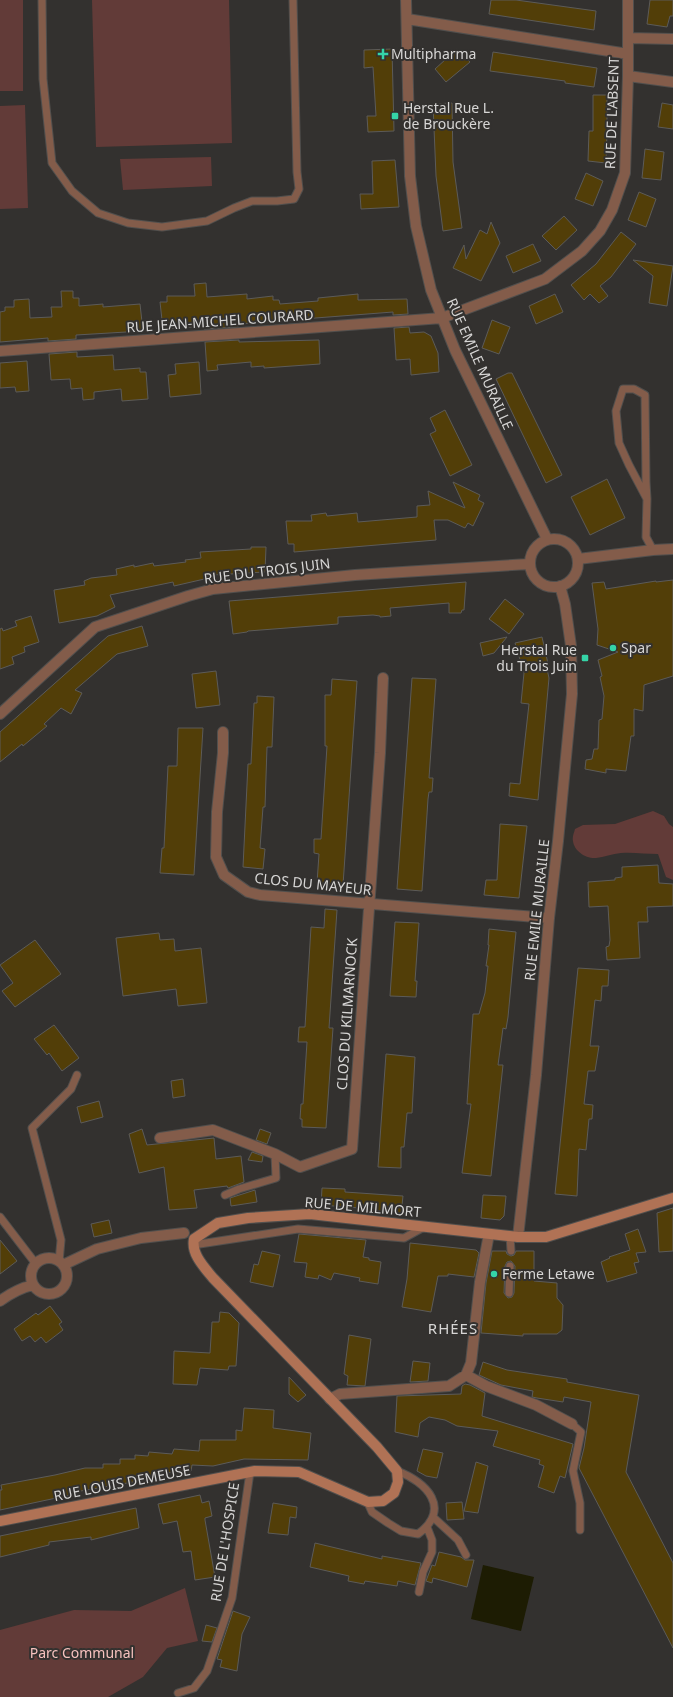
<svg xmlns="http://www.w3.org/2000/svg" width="673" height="1697" viewBox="0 0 673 1697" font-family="'Noto Sans',sans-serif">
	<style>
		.green { fill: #623b38 }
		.water { fill: #1d1c03 }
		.building { fill: #523e08; stroke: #5c5b59; fill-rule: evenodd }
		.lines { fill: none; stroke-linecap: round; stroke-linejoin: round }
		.lane-casing { stroke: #514f4d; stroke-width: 9 }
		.street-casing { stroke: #514f4d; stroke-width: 12 }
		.secondary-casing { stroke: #514f4d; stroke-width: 12 }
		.lane { stroke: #835c4a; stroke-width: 7 }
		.street { stroke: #835c4a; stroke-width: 10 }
		.secondary { stroke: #b07255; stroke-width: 10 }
		.poi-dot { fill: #35d4a7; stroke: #33312f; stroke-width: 1.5 }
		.labels { text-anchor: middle; stroke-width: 4; stroke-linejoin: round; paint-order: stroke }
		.poi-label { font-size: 14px; fill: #d7d6d5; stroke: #33312f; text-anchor: start }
		.street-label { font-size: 14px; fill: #d7d6d5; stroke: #33312f }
		.park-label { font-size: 14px; fill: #f7c2be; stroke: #33312f }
		.neighbourhood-label { font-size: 15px; letter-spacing: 1px; fill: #d7d6d5; stroke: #33312f }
	</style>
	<rect width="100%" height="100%" fill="#33312f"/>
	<path class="green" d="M0,0H23V91H0Z
		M92,0H229L232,143L96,147Z
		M25,105L28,208L0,209V106Z
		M211,157L212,186L123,190L120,159Z
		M653,811L664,816L669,824L673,827V880L666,877L658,854C646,854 633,852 621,853C612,854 604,857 596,858C586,859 574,851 573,841C572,837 574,833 575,829L583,825L615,824Z
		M185,1588L198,1641L167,1648L143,1677L108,1697H0V1630L74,1610L131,1611Z"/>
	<path class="water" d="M483,1565L534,1577L521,1631L471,1619Z"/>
	<path class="building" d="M491,0H516L596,11L594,30L489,14Z
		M650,0H673V16H670L667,27L647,24Z
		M392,49L394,131L368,132L367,116H376L373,67L364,68V50Z
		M457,49L470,62L446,82L435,69Z
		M493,52L597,68L594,87L565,83V81L490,71Z
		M593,95H607V132L606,163L588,161L589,131H593Z
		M452,103L453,162L462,228L443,231L436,176L433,104Z
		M662,103L673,105V129L658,127Z
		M645,149L664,152L661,180L642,178Z
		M395,160L399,207L361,209L360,194H373L372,161Z
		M586,173L603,181L593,206L575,199Z
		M639,192L656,199L646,227L628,220Z
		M564,216L577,230L556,250L542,236Z
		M491,222L500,243L481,281L453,268L464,245L466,259L480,230L487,234Z
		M621,232L636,244L611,277L600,286L608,296L599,303L590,294L584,300L571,285L596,264Z
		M533,244L541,261L513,273L506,256Z
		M633,260L673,266L667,306L649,303L653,276Z
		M206,283L207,297L247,294V299L273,296V300H279L280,304L318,301V298L358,294V300L407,299L408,314L393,315V312L238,324V327L204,329V326L163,329L160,302H167V296H195L194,284Z
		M61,291H73V298H79V306L103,304V307L140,304L143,331L76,335V339L48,341V338L0,342V312L5,311V307H14V300L29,299L30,318L52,317L51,307H62Z
		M555,294L563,312L536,324L529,306Z
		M492,320L510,327L499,354L482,348Z
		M409,327L410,333L424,332L431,336L438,353L439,372L411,375L410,359L396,360L394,328Z
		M239,340V342L319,340L320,364L264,368V366L251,367V362L217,365L218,370L207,371L205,342Z
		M77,352V357L113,355L114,370L140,368V372H146L148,399L122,401L121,389L94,392V399L83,400L82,388L71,389L70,379L51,380L49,354Z
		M27,361L29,391L16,392L15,387L0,388V363Z
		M199,362L201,394L170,397L168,375L176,374L175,364Z
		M508,373H512L562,475L546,483L496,379Z
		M445,410L472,465L450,476L430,434L436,431L430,418Z
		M607,479L625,518L590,535L571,497Z
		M453,482L480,495L478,500L484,503L473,526L468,523L465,528L448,520H434L436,540L294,552V544H288L286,521H312L311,515L326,513L327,516L357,513L358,522L417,517V506L430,505L428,491L465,508Z
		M251,547H266L265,572L213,575V577L174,586L173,582L110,595L115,607L97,616L59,623L54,590L85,585L84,581L91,578L117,575L116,569L134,565V567L153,563L154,566L186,562L185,560L201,558L200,552L251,549Z
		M673,580V676L644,685L643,711L634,709V736H631L626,771L606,769V773L585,769L586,760L592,759L594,749H598L599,720L602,719L604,696L600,677L602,676L598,660L618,652L597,645L598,629L592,583L604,582L606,589L656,581V582Z
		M466,582L464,610H462L461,613H449V603L390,608L391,616L380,617V616L373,615L338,617V624L248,631L247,632L233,634L229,601Z
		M505,599L524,614L509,634L489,619Z
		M31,616L39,642L24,647L25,652L12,657L14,664L0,669V629L2,628L3,631L17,626L15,621Z
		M142,626L148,646L117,654L75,690L82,693L71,714L61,708L44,724L47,726L23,746L22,744L0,762V732L108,636Z
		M507,637L494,653L483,656L480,643Z
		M542,637L549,668L547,669L549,678L538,800L509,796L510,783L520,784L529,704L521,703L524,673L515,643Z
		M216,671L220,705L196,708L192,674Z
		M412,678L436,679L429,778H433L432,792H429L428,799L422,891L397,889Z
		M332,679L357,681L343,885L317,883L319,854L314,853V839H321L327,746H325V695H331Z
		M257,696L274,697L272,747H267L265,807H263L260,848L265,849L263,869L243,867L248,764H251L254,703H257Z
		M178,728H203L194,875L160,873L162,848H164L168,766H177Z
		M500,824L527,826L519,898L484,895L486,880H497Z
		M658,865L659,883L673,884V906L647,907L648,922H638L640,958L607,960L606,947L609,946L610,940L608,906L589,907L588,882L615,880V878L622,877V867Z
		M325,909L337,910L329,1028H333L326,1128L302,1127V1119H300L301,1104H303L307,1042H298L299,1027H305L311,927L324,928Z
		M395,922L419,923L415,981H417L416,997L390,996Z
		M489,929L516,932L508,1017L506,1029L503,1028L498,1065H503L491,1176L462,1173L471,1104H467L473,1014H479L485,993L488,966H486L489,945H488Z
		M159,933L160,940L174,939L175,951L201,948L207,1003L178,1006L176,989L123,996L116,938Z
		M35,940L61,974L15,1007L2,991L13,983L0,965Z
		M578,968L609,970L608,986H602L601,1001L595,1000L590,1046H599L595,1071H588L584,1104L593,1105L592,1119H589L586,1150L579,1149L577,1196L555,1194Z
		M54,1025L79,1058L62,1071L49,1053L47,1055L34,1039Z
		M386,1054L415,1057L412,1113H407L404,1147H401V1168L378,1167Z
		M183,1079L185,1096L173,1098L171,1081Z
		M99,1101L103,1117L81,1123L77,1107Z
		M142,1129L147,1145L214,1138L216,1159L241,1156L244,1182L228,1188L227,1186L194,1190L197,1208L169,1210L164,1167L139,1173L129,1134Z
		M260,1129L271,1133L267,1144L256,1140Z
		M252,1152L263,1156L262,1162L248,1160Z
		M322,1188L345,1189V1192L403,1196L401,1214L373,1210V1209L321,1205Z
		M255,1190L257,1202L231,1206L230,1198Z
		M483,1195L506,1196L504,1216L500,1220L481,1218Z
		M673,1208V1251L659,1252L657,1213Z
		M109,1220L112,1233L94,1237L91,1224Z
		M638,1229L646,1252L636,1253L639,1262L634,1263L637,1273L607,1282L601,1262L610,1258L609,1257L630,1250L625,1234Z
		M299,1234L366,1240L363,1257L369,1258V1260L381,1262L378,1284L359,1281L360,1278L334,1273L331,1280L319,1275L318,1279L305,1277L307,1263L294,1262Z
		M0,1240L17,1261L0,1274Z
		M410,1243L476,1250L479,1253L474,1277L448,1274V1276H438L431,1312L402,1307L407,1279Z
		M262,1251L280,1255L273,1287L250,1282L254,1264L258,1265Z
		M492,1251H506L507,1254L511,1256L514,1255L516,1251H534V1281L557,1283V1298L563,1305L562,1330L557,1334H523V1336L481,1333L486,1283ZM511,1261L515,1266L514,1293L512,1297L508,1298L504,1293L505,1266L507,1262Z
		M50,1306L62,1322L59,1324L63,1330L46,1343L41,1337L35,1342L30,1336L22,1341L14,1329L36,1313L38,1315Z
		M220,1312L229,1313L239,1323L236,1366H229L228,1370L200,1368L197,1385L173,1384L174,1351L210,1353L212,1322H219Z
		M349,1335L371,1339L365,1386L347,1385L348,1376L344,1374Z
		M413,1361L430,1363L428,1381L410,1382Z
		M483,1362L507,1370L567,1379V1382L639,1395L626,1472L673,1563V1648L579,1468L584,1448L591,1402L564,1397L563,1402L537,1398L532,1397L533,1391L501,1385L479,1375Z
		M289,1377L306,1395L298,1402L289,1394Z
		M465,1384L470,1385L485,1393L482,1416L573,1444L565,1478L560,1476L554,1493L538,1487L544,1466L539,1464L540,1460L493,1446L498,1431L457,1426L445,1420L429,1417L420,1423L418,1437L395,1432L397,1396L461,1394L462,1386Z
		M244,1408L274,1410L273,1428L311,1433L308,1460L244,1459L213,1466L192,1465L191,1471L175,1473L162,1472V1477L75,1492V1494L0,1510V1490H2L1,1485L55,1475L85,1468H103V1464H120V1459H135V1455L148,1456L149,1452L172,1454L174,1449L199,1451L200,1440H236V1430L242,1431Z
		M423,1449L443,1453L437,1478L426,1476L417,1471Z
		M476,1462L488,1466L478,1513L464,1511Z
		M200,1495L202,1503L209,1501L212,1516L205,1518V1520L215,1577L195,1580L191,1551L183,1552L177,1521L163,1524L158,1504Z
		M462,1502L464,1519L447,1520L446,1503Z
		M273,1503L297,1507L296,1518L290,1517L288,1535L268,1533Z
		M136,1508L139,1528L91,1540V1537L49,1542V1545L0,1557V1536Z
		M315,1543L382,1559V1556L421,1563L415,1585L398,1581L397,1586L365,1581L364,1584L348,1581L349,1576L310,1567Z
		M439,1552L461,1557L465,1560H474L467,1587L433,1578L432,1583L426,1581L432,1565L435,1566Z
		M233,1611L250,1617L242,1634L237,1671L220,1667L222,1660L217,1659Z
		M206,1625L217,1628L212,1642L202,1641Z"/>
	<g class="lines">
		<defs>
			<path id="lane" d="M42,0L43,79L52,163L72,191L98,213L128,223L162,227L207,221L234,208L252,201H277L294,199L299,189L297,172L293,0
				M647,499L629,465L619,443L616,411L623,389H634L645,395L646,482L647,499L646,537L653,550
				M225,1195L239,1189L276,1178L275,1154
				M0,1217L36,1264
				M510,1236L511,1251
				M193,1245L298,1229L404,1238L424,1227
				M59,1262L61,1240L32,1128L71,1089L77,1075
				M509,1293L510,1266
				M572,1424L581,1432L573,1471L580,1503V1530
				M367,1501L372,1512L388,1523L401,1531L418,1534C452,1509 427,1482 397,1471
				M433,1517L458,1540L466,1555
				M419,1592L423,1572L432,1552V1540L427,1527
				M178,1693L194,1688L207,1671L232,1598L250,1472"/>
			<path id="street" d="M406,0L410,176L416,226L431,290L455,350L547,539
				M407,19L628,54
				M628,38L673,39
				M628,76L673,82
				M0,351L442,318L545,279L582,251L600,231L612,210L625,173L628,76V0
				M530 563a24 24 0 1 1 48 0a24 24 0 1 1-48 0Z
				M578,559L653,550L673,549
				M0,714L95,627L188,596L213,589L355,575L529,564
				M223,732V753L217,812L216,857L224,875L248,892L260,895L549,918
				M160,1138L213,1130L275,1154L300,1167L352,1149L380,753L383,678
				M518,1237L536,1075L549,918L558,841L572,694L571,646L565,604L560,586
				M31 1276a18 18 0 1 1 36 0a18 18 0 1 1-36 0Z
				M63,1265L97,1249L141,1238L184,1233
				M0,1301C11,1293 20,1288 33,1285
				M466,1375L486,1386L536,1405L572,1424
				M330,1399L340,1394L449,1386L466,1375L471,1363L480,1282L489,1234"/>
			<path id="secondary" d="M0,1521L255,1471L299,1472L368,1502L383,1501L394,1493L398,1482L397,1471L377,1447L213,1278C204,1267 191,1254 194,1239L218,1223L248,1218L310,1214L518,1237H546L673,1198"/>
		</defs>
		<use href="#lane" class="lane-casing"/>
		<use href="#street" class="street-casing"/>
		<use href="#secondary" class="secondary-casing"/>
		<use href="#lane" class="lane"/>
		<use href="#street" class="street"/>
		<use href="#secondary" class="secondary"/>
	</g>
	<g class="poi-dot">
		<path d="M381 48h4v4h4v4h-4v4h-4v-4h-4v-4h4z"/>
		<rect x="391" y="112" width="8" height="8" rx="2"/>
		<circle cx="613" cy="648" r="4"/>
		<rect x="581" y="654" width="8" height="8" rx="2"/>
		<circle cx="494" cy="1274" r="4"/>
	</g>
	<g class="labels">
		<g class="poi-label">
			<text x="391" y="59">Multipharma</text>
			<text x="403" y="113">Herstal Rue L.<tspan x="403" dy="16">de Brouckère</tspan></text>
			<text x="621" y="653">Spar</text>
			<text x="577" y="655" text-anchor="end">Herstal Rue<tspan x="577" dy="16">du Trois Juin</tspan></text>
			<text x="502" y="1279">Ferme Letawe</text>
		</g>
		<g class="street-label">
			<text transform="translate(612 113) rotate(-88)" y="5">RUE DE L'ABSENT</text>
			<text transform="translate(220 321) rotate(-4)" y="5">RUE JEAN-MICHEL COURARD</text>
			<text transform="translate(480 364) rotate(66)" y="5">RUE EMILE MURAILLE</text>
			<text transform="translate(267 571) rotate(-7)" y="5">RUE DU TROIS JUIN</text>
			<text transform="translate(313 884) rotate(6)" y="5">CLOS DU MAYEUR</text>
			<text transform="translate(537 910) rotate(-84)" y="5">RUE EMILE MURAILLE</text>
			<text transform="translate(347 1014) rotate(-86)" y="5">CLOS DU KILMARNOCK</text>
			<text transform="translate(363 1207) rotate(5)" y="5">RUE DE MILMORT</text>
			<text transform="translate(122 1483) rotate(-11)" y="5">RUE LOUIS DEMEUSE</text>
			<text transform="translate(225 1542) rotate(-81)" y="5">RUE DE L'HOSPICE</text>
		</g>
		<g class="park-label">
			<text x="82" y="1658">Parc Communal</text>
		</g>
		<g class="neighbourhood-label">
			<text x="453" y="1334">RHÉES</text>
		</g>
	</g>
</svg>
